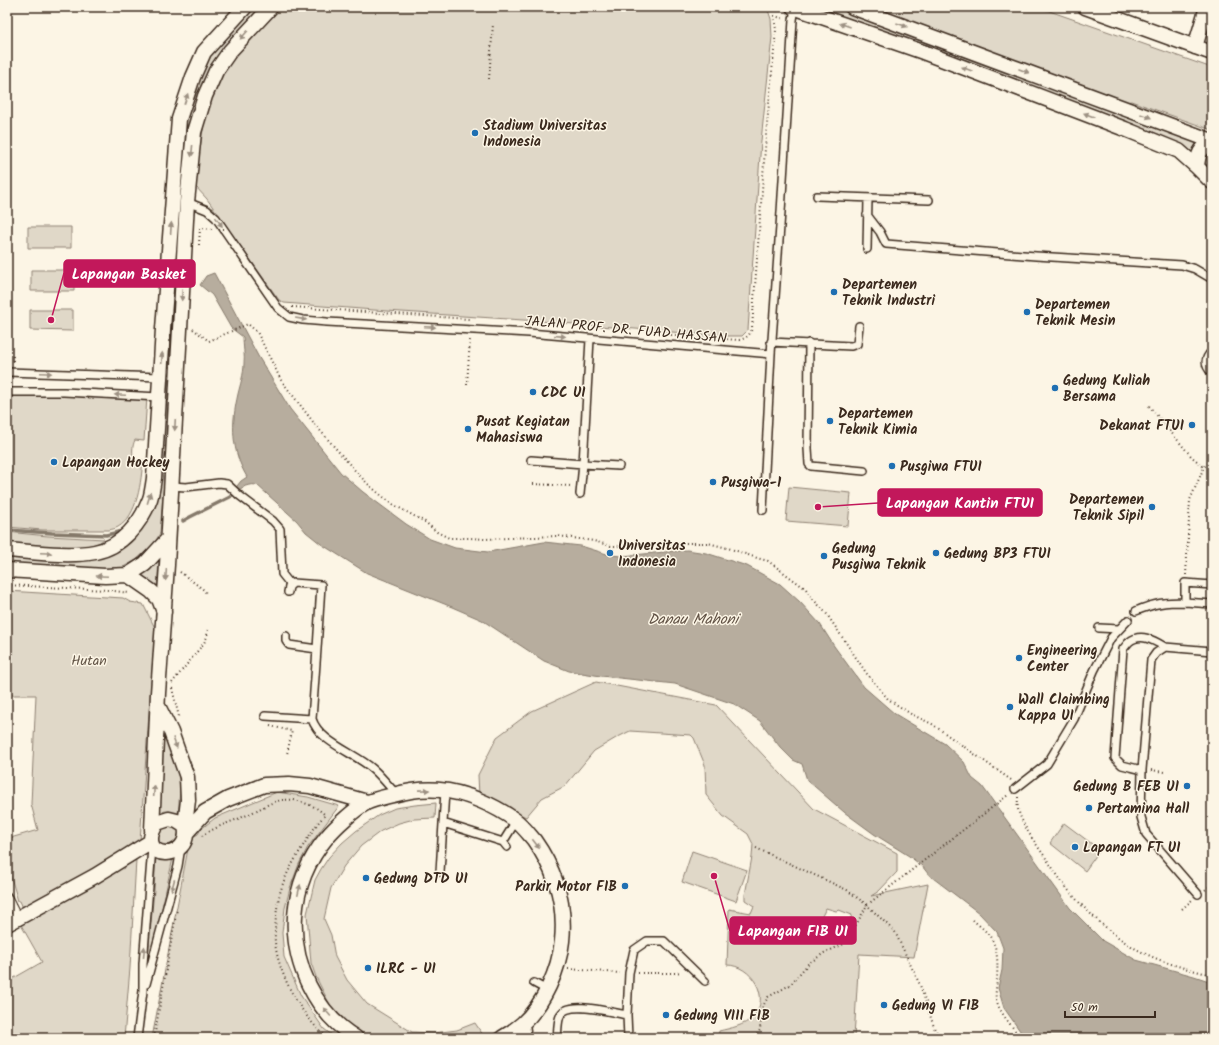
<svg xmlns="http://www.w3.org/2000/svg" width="1219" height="1045" viewBox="0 0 1219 1045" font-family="Kalam,sans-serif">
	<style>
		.green { fill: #e0d8c8; stroke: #8e8173; fill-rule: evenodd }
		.water { fill: #b7ad9e; stroke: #85796b }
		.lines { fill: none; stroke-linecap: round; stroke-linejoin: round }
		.stream { stroke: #85796b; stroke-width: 3.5 }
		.lane-casing { stroke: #3b2a1e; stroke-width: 10 }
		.street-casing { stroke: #3b2a1e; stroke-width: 17 }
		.path { stroke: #3b2a1e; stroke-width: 2; stroke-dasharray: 1 3; stroke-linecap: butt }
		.lane { stroke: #fcf5e5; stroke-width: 7 }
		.street { stroke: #fcf5e5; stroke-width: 14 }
		.path-bridge { stroke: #3b2a1e; stroke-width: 2; stroke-dasharray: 1 3; stroke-linecap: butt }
		.oneway { fill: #9c9082 }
		.poi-dot { fill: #1f6fb2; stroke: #fcf5e5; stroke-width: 1.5 }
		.labels { text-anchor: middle; stroke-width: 3; stroke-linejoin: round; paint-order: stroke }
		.poi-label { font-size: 14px; font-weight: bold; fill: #3b2a1e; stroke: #fcf5e5; text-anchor: start }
		.street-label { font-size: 14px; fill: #3b2a1e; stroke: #fcf5e5 }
		.park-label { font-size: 14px; fill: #645648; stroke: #fcf5e5 }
		.water-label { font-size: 15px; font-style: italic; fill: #605144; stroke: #fcf5e5 }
		.leader { fill: none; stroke: #c2185b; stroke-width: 1.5 }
		.callout-dot { fill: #c2185b; stroke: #fcf5e5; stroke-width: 1.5 }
		.callout { fill: #c2185b; stroke: #c2185b; stroke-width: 1.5 }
		.callout-label { font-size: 15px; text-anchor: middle; font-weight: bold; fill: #fff }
	</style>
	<rect width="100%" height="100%" fill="#fcf5e5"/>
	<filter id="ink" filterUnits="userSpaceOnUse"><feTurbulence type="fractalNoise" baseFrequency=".025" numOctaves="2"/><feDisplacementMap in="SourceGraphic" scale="8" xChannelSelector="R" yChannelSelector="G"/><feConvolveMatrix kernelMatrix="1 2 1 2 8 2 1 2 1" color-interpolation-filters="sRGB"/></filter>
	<g filter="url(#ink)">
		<path class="green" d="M252,7H261C246,24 226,41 214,61C195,92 191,137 184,173L180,174L185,123L201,75L210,57L221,42Z
			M277,7H767L771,19L772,37L761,141L748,330L742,336H721L538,321L387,311L284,303L279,300L207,199L195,186L196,174L207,104L226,65Z
			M815,7H834L1200,141L1195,145L1192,155L1183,147L1158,134Z
			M870,7H1038L1212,68V130L1131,101L1127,102Z
			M1212,151V174C1206,167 1200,155 1212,151Z
			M176,214H179L181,217L167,443L166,446L163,447Z
			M28,227H71V248H28Z
			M31,270H74V291H31Z
			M30,310H73V331L30,330Z
			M7,396H114L147,397L144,441L135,440C132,446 132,454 134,460H143C141,481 138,516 118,527C115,529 112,529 109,530H42L7,527Z
			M161,463L165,466V469L160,533L155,543L136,560L118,570L105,571L7,563V557C31,559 65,564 88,560C100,558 112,550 123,546Z
			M789,487L851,493L848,526L786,521Z
			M7,532L48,536L104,539L99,543L78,548L7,545Z
			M159,560L157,589L138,575L146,571Z
			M7,591L123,598L130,602L143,604L155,628L140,841L107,862L23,908L20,901H18L7,864V839L38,830L31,804L36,695H7Z
			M596,682L716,705L814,809L897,853V872L879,891L871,896L928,884L914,957L859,954L854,1038H718L719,1031C731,1028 744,1026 753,1017C772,997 751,965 727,965L729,909L751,913L754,906L745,900V895L752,857L753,844L748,834L723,816L706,795L705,765L694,738L691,735L630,731L616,738L594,751L565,786L542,798L526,817L479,796L478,775L497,737L532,711ZM826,908L836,911L839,910L852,915L839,943L814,932Z
			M162,721L178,769L180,789L178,816C171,809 164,810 156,815Z
			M277,792L308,797L339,806L308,847L299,864L290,888L285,908L282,933L284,957L301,996L324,1029L336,1038H152L190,838L198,834L201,829L215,818Z
			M436,803L435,818L414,819L399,823L381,831L361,846L344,866L331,888L324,919L331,935L335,957L347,980L367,1004L412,1032L433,1033L457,1030L475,1023L485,1038H368L345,1024L333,1011L316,977L311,963L307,914L315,880L321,869L329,857L342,843L356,831L379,815L395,808L415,805Z
			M1064,823L1100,850L1085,871L1050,843Z
			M173,824L180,832C179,843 168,849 159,842L158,831Z
			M692,851L747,870L736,901L682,882Z
			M156,856C162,861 166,860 173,858L159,922L147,967L154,890Z
			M136,860L130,968L124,1038H7V982L42,962L20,923Z"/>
		<path class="water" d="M214,273L258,356L290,409L341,473L363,492L406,524L430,539L455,548L488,552L544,542L581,546L610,555L622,556L687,550L706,553L747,566L780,584L800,602L820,624L834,646L864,687L895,714L945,744L964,762L972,778L982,786L1070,908L1103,941L1136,960L1194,976L1212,982V1038H1025L1004,1008L998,988L1002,970L1003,948L997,932L979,913L929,875L922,866L909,856L874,834L844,812L807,780L802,764L793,760L780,747L760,721L734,704L675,684L601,676L569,671L544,661L482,620L452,607L367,573L321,544L306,532L297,521L257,485C245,483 238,490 231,498L229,496L241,481L247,477C231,450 231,424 238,394C240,385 244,374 244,364C245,355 243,346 243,337L231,328L212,295L200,285L206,276Z"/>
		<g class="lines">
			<path class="stream" d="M183,521L190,517L230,497
				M7,530L52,533L106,535L123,531"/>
			<defs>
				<path id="lane" d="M817,196L929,200
					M187,202L207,210L216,218L278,308L289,317L303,320L327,322L529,333L771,354L781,212L793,20L795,8
					M867,215L880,232L886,244L1036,256L1182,265L1195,269L1212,279
					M867,249L868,198
					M590,339L583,464L619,466
					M771,342L851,346L857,344L859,326
					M809,343L808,448L809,464L811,466L864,471
					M1212,351C1204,359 1204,365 1212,373
					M7,372L161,377
					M7,392H64L159,397
					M531,460L583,464L580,494
					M172,486L186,487L219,483L227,484L240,496L273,521L280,529L282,574L290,584
					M763,510L771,354
					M1185,602L1212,604
					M1136,611C1155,603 1165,602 1185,602V583L1212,585
					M1099,628L1119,629
					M286,636V641L289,645L317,649L321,585L293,583L289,587L288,592
					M317,649L312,719C319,742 355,753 373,769C381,776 389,786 396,794
					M265,716L312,719
					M1142,770L1122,765L1115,758L1123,649C1125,647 1127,644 1129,642C1141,632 1155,641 1165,647
					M1015,789L1047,764L1074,719L1094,671L1111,638L1128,620
					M443,823L503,842L507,847
					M503,842L516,821
					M440,872L445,791
					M1198,894L1146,834L1141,817L1142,770L1151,660L1156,653L1165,647L1212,651
					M7,896L18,918
					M534,983L547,990
					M146,984L178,866L181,847
					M137,1038L143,991V964L152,847
					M558,1038C557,1033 558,1021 560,1016C566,999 613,1013 627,1015
					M628,1038L627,1015L629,973L634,950L647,941H664L705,981"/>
				<path id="street" d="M793,7L923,52L1125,129L1179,151L1197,167L1212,182
					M852,7L1212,141
					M1085,7L1212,53
					M1195,47L1207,7
					M1197,167C1198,155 1200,147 1212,144
					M7,550C34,552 68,557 95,552C122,547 141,523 150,499C152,493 153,485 154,478L163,329L179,119L193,77L204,52L245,7
					M7,570L105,576L128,575L145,564L168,539
					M128,575L151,591L159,599L164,612
					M159,708L171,732L187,777L188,800L185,826
					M169,819L177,821L185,826C194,863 132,862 157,823Z
					M152,830L158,693L167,565L187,202L194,132L205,96L216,71L230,51L271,7
					M187,832L205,812L228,799L264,785L289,784L310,786L367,802
					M7,924L95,876L150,842
					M522,1024L524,1038
					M356,1038C315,1013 292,963 295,916C297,887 308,860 327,837C335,827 355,809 366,803C374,799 385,797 393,795C425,786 451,788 481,801C493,806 504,812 515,820C522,825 528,833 534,840C556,871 566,903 562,941C559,970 544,1004 522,1024C516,1029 509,1034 502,1038"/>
			</defs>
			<use href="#lane" class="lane-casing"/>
			<use href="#street" class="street-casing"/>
			<path class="path" d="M489,79L493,24
				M199,245L200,228L213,229
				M292,307L469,319
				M193,329L209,341L248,324L257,332L281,380L317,427L359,475L370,486L382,496L394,505L425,522L437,532L449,538H470L485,539L558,536L594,541L611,546H624L673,543H708L731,549L757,558L768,561L806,589L812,598L826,613L867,674L888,699L911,714L932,724L1011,780
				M671,335L739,340C747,338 750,335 752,328L766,135L776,30L774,16L785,19
				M13,356V363
				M467,385L470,339
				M1149,406L1191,456L1204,467
				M533,484L572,486
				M180,572L204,590L207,595
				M1186,575L1190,500L1204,467L1212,460
				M7,585L107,590L129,593
				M172,683L204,643L207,637L208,628
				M172,688L179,717
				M270,726L292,731L287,754
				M1151,770L1164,772
				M1018,797C1018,801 1017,805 1018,809C1022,825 1034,841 1043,854C1051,865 1058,877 1066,887C1082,908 1116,939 1140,951C1163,963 1187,969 1212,975
				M202,836C216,826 232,822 247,815C269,805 281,793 307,804C314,806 320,810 325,815C315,825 309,837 301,849C293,863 285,875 281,890C277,900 274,932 275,942C278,974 302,1018 328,1038
				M756,848L847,890L867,905L895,932L920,985L935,1030L942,1038
				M1205,890L1212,885
				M1182,909L1192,900
				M973,920C977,924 983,928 987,933C998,944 998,962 997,977C997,984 995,992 996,999C1000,1014 1012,1026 1021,1038
				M568,969L620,973
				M638,973H675L681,972
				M154,1038L177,909
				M755,1038L760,1030L762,1008L768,997L790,985L808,964L824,953L844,944L856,925L867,905L1008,795"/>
			<use href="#lane" class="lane"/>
			<use href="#street" class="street"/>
			<path class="path-bridge" d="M219,229H226"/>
		</g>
		<defs><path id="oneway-solid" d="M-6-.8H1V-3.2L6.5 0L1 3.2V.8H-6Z"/></defs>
		<g class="oneway">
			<use href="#oneway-solid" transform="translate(845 25) rotate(-161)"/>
			<use href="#oneway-solid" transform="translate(902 25) rotate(20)"/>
			<use href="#oneway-solid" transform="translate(244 35) rotate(132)"/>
			<use href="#oneway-solid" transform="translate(967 69) rotate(-159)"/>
			<use href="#oneway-solid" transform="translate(1024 71) rotate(21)"/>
			<use href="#oneway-solid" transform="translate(186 99) rotate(-71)"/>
			<use href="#oneway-solid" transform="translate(1089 115) rotate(-159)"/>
			<use href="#oneway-solid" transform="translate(1146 116) rotate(20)"/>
			<use href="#oneway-solid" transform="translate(192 151) rotate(96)"/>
			<use href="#oneway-solid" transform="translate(219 222) rotate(54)"/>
			<use href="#oneway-solid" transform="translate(171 228) rotate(-86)"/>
			<use href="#oneway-solid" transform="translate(182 295) rotate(93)"/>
			<use href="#oneway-solid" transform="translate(301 319) rotate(9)"/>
			<use href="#oneway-solid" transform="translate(430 327) rotate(3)"/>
			<use href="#oneway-solid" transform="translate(560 336) rotate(5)"/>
			<use href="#oneway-solid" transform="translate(162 358) rotate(-87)"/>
			<use href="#oneway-solid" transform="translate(46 373) rotate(2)"/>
			<use href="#oneway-solid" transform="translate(120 395) rotate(-177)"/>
			<use href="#oneway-solid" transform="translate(175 425) rotate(93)"/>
			<use href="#oneway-solid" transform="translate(149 498) rotate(-73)"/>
			<use href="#oneway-solid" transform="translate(46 553) rotate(3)"/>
			<use href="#oneway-solid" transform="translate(166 575) rotate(94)"/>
			<use href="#oneway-solid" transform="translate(102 576) rotate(-178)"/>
			<use href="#oneway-solid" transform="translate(175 743) rotate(70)"/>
			<use href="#oneway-solid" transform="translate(424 790) rotate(-1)"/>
			<use href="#oneway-solid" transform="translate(154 791) rotate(-87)"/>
			<use href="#oneway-solid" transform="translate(536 844) rotate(53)"/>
			<use href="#oneway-solid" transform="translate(173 885) rotate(105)"/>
			<use href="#oneway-solid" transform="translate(299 890) rotate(-77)"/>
			<use href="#oneway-solid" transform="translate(144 952) rotate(-85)"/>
			<use href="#oneway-solid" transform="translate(327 1012) rotate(-130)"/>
		</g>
	</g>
	<g class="poi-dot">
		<circle cx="475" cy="133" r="4"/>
		<circle cx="834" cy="292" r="4"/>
		<circle cx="1027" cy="312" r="4"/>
		<circle cx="1055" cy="388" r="4"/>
		<circle cx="533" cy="392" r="4"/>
		<circle cx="830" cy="421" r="4"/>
		<circle cx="1192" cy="425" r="4"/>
		<circle cx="468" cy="429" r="4"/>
		<circle cx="54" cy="462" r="4"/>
		<circle cx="892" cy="466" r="4"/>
		<circle cx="713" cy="482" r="4"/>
		<circle cx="1152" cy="507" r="4"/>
		<circle cx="610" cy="553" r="4"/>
		<circle cx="936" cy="553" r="4"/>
		<circle cx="824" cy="556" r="4"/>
		<circle cx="1019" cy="658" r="4"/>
		<circle cx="1010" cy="707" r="4"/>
		<circle cx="1187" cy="786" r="4"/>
		<circle cx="1089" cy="808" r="4"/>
		<circle cx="1075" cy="847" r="4"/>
		<circle cx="366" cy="878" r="4"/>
		<circle cx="625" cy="886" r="4"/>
		<circle cx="368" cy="968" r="4"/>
		<circle cx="884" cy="1005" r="4"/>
		<circle cx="666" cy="1015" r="4"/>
	</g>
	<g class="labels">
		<g class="poi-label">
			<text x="483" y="130">Stadium Universitas<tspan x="483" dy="16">Indonesia</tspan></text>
			<text x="842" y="289">Departemen<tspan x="842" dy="16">Teknik Industri</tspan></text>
			<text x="1035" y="309">Departemen<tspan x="1035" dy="16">Teknik Mesin</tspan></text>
			<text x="1063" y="385">Gedung Kuliah<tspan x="1063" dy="16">Bersama</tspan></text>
			<text x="541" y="397">CDC UI</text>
			<text x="838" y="418">Departemen<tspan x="838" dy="16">Teknik Kimia</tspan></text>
			<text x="476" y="426">Pusat Kegiatan<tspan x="476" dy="16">Mahasiswa</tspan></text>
			<text x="1184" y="430" text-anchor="end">Dekanat FTUI</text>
			<text x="62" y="467">Lapangan Hockey</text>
			<text x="900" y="471">Pusgiwa FTUI</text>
			<text x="721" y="487">Pusgiwa-1</text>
			<text x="1144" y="504" text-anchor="end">Departemen<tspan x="1144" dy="16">Teknik Sipil</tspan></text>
			<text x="618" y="550">Universitas<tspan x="618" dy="16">Indonesia</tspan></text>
			<text x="832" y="553">Gedung<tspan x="832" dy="16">Pusgiwa Teknik</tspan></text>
			<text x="944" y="558">Gedung BP3 FTUI</text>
			<text x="1027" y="655">Engineering<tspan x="1027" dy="16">Center</tspan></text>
			<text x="1018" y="704">Wall Claimbing<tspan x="1018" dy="16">Kappa UI</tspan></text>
			<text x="1179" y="791" text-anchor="end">Gedung B FEB UI</text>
			<text x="1097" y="813">Pertamina Hall</text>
			<text x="1083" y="852">Lapangan FT UI</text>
			<text x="374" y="883">Gedung DTD UI</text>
			<text x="617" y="891" text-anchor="end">Parkir Motor FIB</text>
			<text x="376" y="973">ILRC - UI</text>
			<text x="892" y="1010">Gedung VI FIB</text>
			<text x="674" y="1020">Gedung VIII FIB</text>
		</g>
		<g class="street-label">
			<text transform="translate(626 329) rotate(5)" y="5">JALAN PROF. DR. FUAD HASSAN</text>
		</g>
		<g class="park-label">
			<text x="89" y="665">Hutan</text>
		</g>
		<g class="water-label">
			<text x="693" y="624">Danau Mahoni</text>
		</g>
	</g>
	<path class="leader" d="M51 320L64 273M818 507L878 503M714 876L730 931"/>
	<g class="callout-dot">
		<circle cx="51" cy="320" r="4"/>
		<circle cx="818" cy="507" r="4"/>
		<circle cx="714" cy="876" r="4"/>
	</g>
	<g class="callout">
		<rect x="64" y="260" width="131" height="27" rx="4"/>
		<rect x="878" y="489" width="164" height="27" rx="4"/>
		<rect x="730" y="917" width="126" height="27" rx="4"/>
	</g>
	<g class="callout-label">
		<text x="129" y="279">Lapangan Basket</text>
		<text x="960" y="508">Lapangan Kantin FTUI</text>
		<text x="793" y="936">Lapangan FIB UI</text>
	</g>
	<rect width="1219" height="1045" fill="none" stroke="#fcf5e5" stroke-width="24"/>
	<rect x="12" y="12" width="1195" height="1021" fill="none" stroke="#3b2a1e" stroke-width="1.5" filter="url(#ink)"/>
	<path d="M1065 1011v6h90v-6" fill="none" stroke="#3b2a1e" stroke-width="2"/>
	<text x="1071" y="1011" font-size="12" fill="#3b2a1e" stroke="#fcf5e5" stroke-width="3" paint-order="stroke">50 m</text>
</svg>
